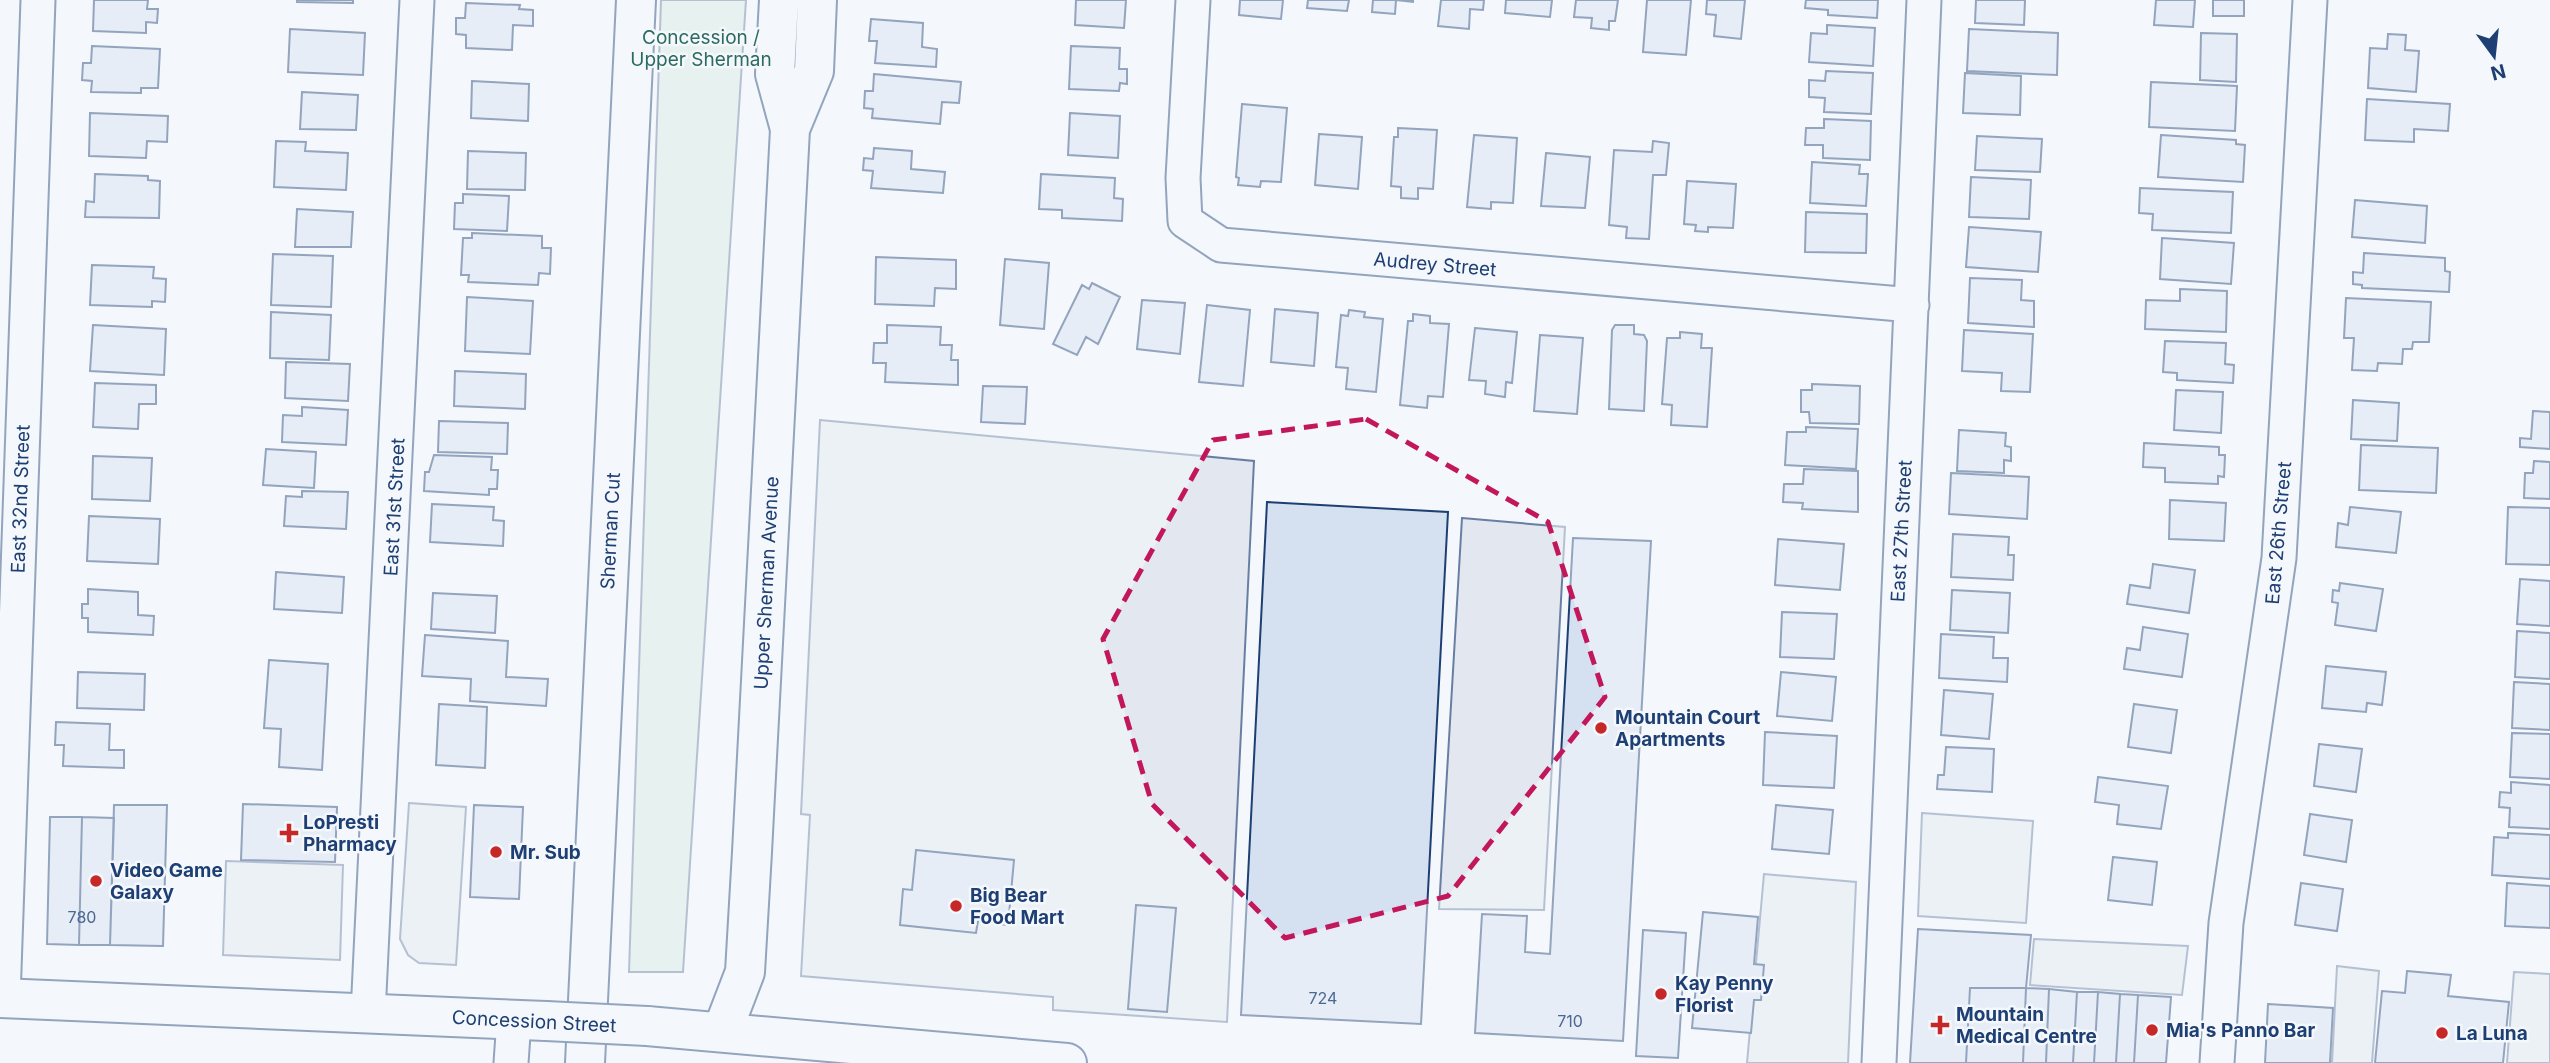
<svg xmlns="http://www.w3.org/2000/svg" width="2550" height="1063" viewBox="0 0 2550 1063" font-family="Inter,sans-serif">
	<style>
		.green { fill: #d7e8df; stroke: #687fa3; stroke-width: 2 }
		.parking { fill: #e3e8f0; stroke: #687fa3; stroke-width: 2 }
		.building { fill: #d5e0f0; stroke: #1d3f73; stroke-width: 2 }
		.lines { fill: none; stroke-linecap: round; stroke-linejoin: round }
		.street-casing { stroke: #1d3f73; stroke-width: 37 }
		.secondary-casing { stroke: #1d3f73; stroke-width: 42 }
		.street { stroke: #f4f7fb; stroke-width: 33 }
		.secondary { stroke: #f4f7fb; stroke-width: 38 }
		.secondary-bridge-casing { stroke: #1d3f73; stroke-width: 42; stroke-linecap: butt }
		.secondary-bridge { stroke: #f4f7fb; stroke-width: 38 }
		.marked { fill: none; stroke: #c2185b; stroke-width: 5; stroke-dasharray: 14 9; stroke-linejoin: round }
		.poi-dot { fill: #c62828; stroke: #f4f7fb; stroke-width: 2.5 }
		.labels { text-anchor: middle; stroke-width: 5; stroke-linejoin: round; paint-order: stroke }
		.number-label { font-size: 16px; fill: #4b6792 }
		.park-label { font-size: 19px; fill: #2c6c60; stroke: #f4f7fb }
		.street-label { font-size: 19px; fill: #1d3f73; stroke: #f4f7fb }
		.poi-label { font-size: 19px; font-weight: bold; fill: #1d3f73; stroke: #f4f7fb; text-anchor: start }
	</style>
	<rect width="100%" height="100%" fill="#f4f7fb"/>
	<path class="green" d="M661,0H746L683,972H629Z"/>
	<path class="parking" d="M820,420L1254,461L1227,1022L1053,1010V997L801,976L810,815L801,814Z
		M1462,518L1565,527L1544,910L1439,909Z
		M409,803L466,807L456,965L419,963L408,955L400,939Z
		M1922,813L2033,821L2026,923L1918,916Z
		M226,861L343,865L340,960L223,955Z
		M1764,874L1856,882L1848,1063H1747Z
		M2034,939L2188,946L2182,995L2030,985Z
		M2337,966L2379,971L2372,1063H2332Z
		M2514,972L2550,974V1063H2507Z"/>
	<path class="building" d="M94,0H148L147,9H158L157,23L146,22V33L93,31Z
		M297,0H353V3L297,2Z
		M1076,0H1126L1124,28L1075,25Z
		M1240,0H1283L1281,19L1239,15Z
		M1308,0H1349L1347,11L1307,8Z
		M1373,0H1413V2L1396,0L1395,14L1372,12Z
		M1441,0H1484L1483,10L1470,9L1469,29L1438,26Z
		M1506,0H1552L1550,17L1505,13Z
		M1576,0H1618L1615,21H1609V30L1591,28L1592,18L1574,17Z
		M1647,0H1691L1686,55L1643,52Z
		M1707,0H1745L1741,39L1714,36L1716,15L1706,14Z
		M1806,0H1878L1877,18L1828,15V10L1805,8Z
		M1976,0H2025L2024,25L1975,23Z
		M2156,0H2195L2193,27L2154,25Z
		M2213,0H2244V16H2213Z
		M466,3L520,5L519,9L533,10V26L513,25L512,50L466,48V35L456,34V18H465Z
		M871,19L923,23L922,47L937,49L936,67L875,63L877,41H869Z
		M1827,25L1875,28L1873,66L1809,62L1811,33L1827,34Z
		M290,29L365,33L363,75L288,72Z
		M1969,29L2058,33L2057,75L1967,71Z
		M2201,33L2237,34L2236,82L2200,80Z
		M2388,34L2406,35L2405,50L2419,51L2416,92L2368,88L2370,48L2387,49Z
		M92,46L160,49L158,88H141V93L91,92L92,81L82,80L83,63H91Z
		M1071,46L1120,48L1119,69H1127V84L1120,83L1119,91L1069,89Z
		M1826,71L1873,73L1871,114L1824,112L1825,98L1809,97V80L1825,81Z
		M1965,73L2021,76L2020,115L1963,113Z
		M874,74L961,82L959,103L942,102L940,124L872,118L873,109L864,108L865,91H873Z
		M472,81L529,84L528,121L471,118Z
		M2151,82L2237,86L2235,131L2149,127Z
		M302,92L358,95L356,130L300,129Z
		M2367,99L2450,104L2448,131L2414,129V142L2365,140Z
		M1242,104L1287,108L1281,182L1261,181L1260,187L1238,185L1239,178L1236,177Z
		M90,113L168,116L167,142L147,141L146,158L89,156Z
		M1070,113L1120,116L1118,158L1068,155Z
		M1824,119L1871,121L1870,160L1823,158V145H1805L1806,128H1824Z
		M1398,128L1437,130L1433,189L1418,188V199L1401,198V187L1391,186L1394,137H1398Z
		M1319,134L1362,137L1358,189L1315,185Z
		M1474,135L1517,138L1513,203L1491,202V209L1467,207Z
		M2161,135L2236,140V144L2245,145L2243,182L2158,177Z
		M1977,136L2042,139L2040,172L1975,170Z
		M276,141L306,142L305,151L348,153L346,190L274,187Z
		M1653,141L1669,143L1666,175H1653L1649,239L1626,238L1627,227L1609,225L1614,150L1652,152Z
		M874,148L912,151L911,169L945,172L943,193L871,188L873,171L863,170L864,158L873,159Z
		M468,151L526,153L525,190L467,189Z
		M1546,153L1590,157L1585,208L1541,206Z
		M1812,162L1860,165L1859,174H1868L1866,206L1810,203Z
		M95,174L148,176V180L160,181L159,218L85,217L86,201L94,202Z
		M1041,174L1115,178L1114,198L1123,199L1122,221L1062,218V210L1039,209Z
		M1971,177L2031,180L2029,219L1969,217Z
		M1687,181L1736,184L1733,228L1708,227V232L1695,231L1696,225L1684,224Z
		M2140,188L2233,192L2231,233L2152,230L2153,214L2139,213Z
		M463,194L509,196L507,231L454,229L455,203H463Z
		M2355,200L2427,206L2425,243L2352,237Z
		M297,209L353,212L351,247H295Z
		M1806,212L1867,214L1866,253L1805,252Z
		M1969,227L2041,232L2038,272L1966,267Z
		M472,233L542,236V248H551L550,274L539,273L538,285L468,282L469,275H461L463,238H472Z
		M2162,238L2234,243L2231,284L2160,279Z
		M2364,253L2445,258V271L2450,272L2449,292L2362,288V285L2353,284V272L2363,273Z
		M273,254L333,256L331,307L271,305Z
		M876,257L956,260V289L935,288L934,306L875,304Z
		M1005,259L1049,263L1044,329L1000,325Z
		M92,265L154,267L153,278L166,279L165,302L152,301V307L90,305Z
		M1970,278L2022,280L2021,300L2034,301V327L1968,323Z
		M1092,283L1120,297L1098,344L1086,337L1077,355L1053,344L1082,285L1089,289Z
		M2180,289L2227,291L2226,332L2145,329L2146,300L2180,301Z
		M467,297L533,301L530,354L465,351Z
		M2346,298L2431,302L2429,342H2413L2412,349H2403L2402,364L2378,363L2377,371L2352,370L2354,338H2344Z
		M1142,300L1185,303L1180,354L1137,349Z
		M1207,305L1250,310L1243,386L1199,382Z
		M1275,309L1318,313L1314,366L1271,362Z
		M1349,310L1365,312L1364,317L1383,319L1376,392L1346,389L1348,368L1336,367L1341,315L1348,316Z
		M271,312L331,315L329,360L270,358Z
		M1413,314L1430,316V323L1449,324L1443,397L1428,396L1427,408L1400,405L1408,321H1413Z
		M93,325L166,329L164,375L90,371Z
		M887,325L941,327L940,345H952L951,360H958V385L885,382L886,363H873L874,343H887Z
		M1615,325H1634V334L1644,335L1647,341L1644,411L1609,409L1612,330Z
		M1475,328L1517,332L1512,383L1506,382L1505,397L1485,394L1486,381L1469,380Z
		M1964,330L2033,334L2030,392L2001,391L2002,373L1962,371Z
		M1680,332L1702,334L1701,348H1712L1707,427L1671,425L1672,405L1662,404L1667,338H1680Z
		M1540,335L1583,338L1577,414L1534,411Z
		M2165,341L2226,343L2225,364L2234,365L2233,383L2177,380V373L2163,372Z
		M286,362L350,364L348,401L285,398Z
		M455,371L526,374L525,409L454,406Z
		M95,383L156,385V404H139L138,429L93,427Z
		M1812,384L1860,386L1859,424L1810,423L1809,412H1801V390H1812Z
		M983,386L1027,387L1025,424L981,422Z
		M2176,390L2223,392L2221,433L2174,430Z
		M2353,400L2399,403L2397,441L2351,439Z
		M302,407L348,410L346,445L282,442L283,415L302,416Z
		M2533,411L2550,412V449L2520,447V438L2531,439Z
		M439,421L508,423L507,454L438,452Z
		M1806,427L1858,429L1856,469L1785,465L1787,432H1806Z
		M1959,430L2006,433L2005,446L2011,447V461L2004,460V473L1957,471Z
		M2144,443L2219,447V455H2225L2224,477L2218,476V484L2165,482V468L2143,467Z
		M2361,445L2438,448L2436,493L2359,490Z
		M266,449L316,452L314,488L263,485Z
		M434,455L492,457L491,470H498L497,489H489V495L424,491L425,472H429Z
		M93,456L152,458L150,501L92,499Z
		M2534,461L2550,462V499L2524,498L2525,473H2533Z
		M1804,469L1858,471V512L1802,509L1803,503L1783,502L1784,484H1803Z
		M1951,473L2029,477L2027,519L1949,514Z
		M302,491L348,492L346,529L284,526L286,496L302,497Z
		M2170,500L2226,503L2224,541L2169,539Z
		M1267,502L1448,512L1421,1024L1241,1015Z
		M432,504L494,507L493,520L504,521L503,546L430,542Z
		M2350,507L2401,512L2396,553L2336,547L2338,523L2348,525Z
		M2508,507L2550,508V565L2506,564Z
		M89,516L160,519L158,564L87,561Z
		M1953,534L2009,537L2008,555H2014L2013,580L1951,577Z
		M1573,538L1651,541L1623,1041L1475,1033L1482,914L1527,916L1525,952L1550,954Z
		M1778,539L1844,544L1840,590L1775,585Z
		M2153,564L2195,570L2189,613L2127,604L2130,585L2150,588Z
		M276,572L344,577L342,613L274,609Z
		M2520,579L2550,581V626L2517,624Z
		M2340,583L2383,589L2376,631L2335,625L2338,603L2332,602L2333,590L2339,591Z
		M88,589L138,592V615L154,616L153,635L88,632V618H82V604H88Z
		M1952,590L2010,593L2008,633L1950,630Z
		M433,593L497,596L495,633L431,629Z
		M1782,612L1837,614L1834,659L1780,657Z
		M2143,627L2188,634L2182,677L2124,669L2127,648L2140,650Z
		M2517,631L2550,633V679L2515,677Z
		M1941,634L1994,637L1993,658H2008L2007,682L1939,678Z
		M425,635L508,641L506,677L548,679L546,706L470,701L471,679L422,676Z
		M269,660L328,664L322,770L279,767L281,729L264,728Z
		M2326,666L2386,672L2382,705L2367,703L2366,712L2322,708Z
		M78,672L145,674L144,710L77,708Z
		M1781,672L1836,677L1832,721L1777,716Z
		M2514,682L2550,684V730L2512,728Z
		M1944,690L1993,694L1989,739L1941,735Z
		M439,704L487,707L485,768L436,765Z
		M2134,704L2177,710L2171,753L2128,747Z
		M56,722L110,724L109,750H124V768L63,766L64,745H55Z
		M1765,732L1837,736L1834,788L1763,785Z
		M2512,733L2550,734V779L2510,777Z
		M2319,744L2362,749L2356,792L2314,786Z
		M1946,747L1994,749L1992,792L1937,789L1938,775H1944Z
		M2098,777L2168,786L2161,829L2117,824L2119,805L2095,802Z
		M2511,782L2550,785V829L2509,827L2510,808L2499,807L2500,792L2511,793Z
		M243,804L337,807L335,862L241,860Z
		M114,805H167L163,946L110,945Z
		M474,805L523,807L519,899L470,897Z
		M1776,805L1833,810L1829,854L1772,849Z
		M2310,814L2352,820L2346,862L2304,855Z
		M50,817H82L79,945L47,944Z
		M82,817L114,818L110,945H79Z
		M2508,833L2550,835V879L2492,875L2494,837L2508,838Z
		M916,850L1014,860L1008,925L978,921L976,933L900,925L903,889L912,890Z
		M2113,857L2157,862L2152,905L2108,900Z
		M2301,883L2343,889L2337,931L2295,925Z
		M2507,883L2550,886V928L2505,926Z
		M1136,905L1176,908L1167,1012L1128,1009Z
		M1703,912L1758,917L1754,964L1764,965L1761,1000H1754L1751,1033L1692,1028Z
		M1918,929L2031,935L2026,988H1970L1966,1063H1910Z
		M1643,930L1686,933L1678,1058L1636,1056Z
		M2407,971L2451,975L2448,996L2509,1002L2503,1063H2375L2382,991L2405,993Z
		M1970,988H2026L2023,1063H1966Z
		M2026,988L2049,989L2046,1063H2023Z
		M2049,989L2077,992L2073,1063H2046Z
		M2077,992H2098L2094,1063H2073Z
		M2098,992L2120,994L2116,1063H2094Z
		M2120,994L2138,995L2134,1063H2116Z
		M2138,995L2171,997L2166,1063H2134Z
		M2268,1004L2333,1008L2330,1063H2265Z"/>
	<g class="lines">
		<defs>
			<path id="street" d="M1193,0L1183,178L1185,221L1221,245L1912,305
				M3,998L38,0
				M368,1014L417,0
				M511,1063L514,1020
				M1879,1063L1924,0
				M2217,1063L2226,923L2279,558L2310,0"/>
			<path id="secondary" d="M790,129L814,71L817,0
				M0,998L546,1021
				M647,1026L1067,1063
				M722,1032L745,972L752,852L790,129L775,74L779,0
				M585,1063L636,0"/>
		</defs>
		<use href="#street" class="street-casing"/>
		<use href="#secondary" class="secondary-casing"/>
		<use href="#street" class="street"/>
		<use href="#secondary" class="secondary"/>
		<defs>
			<path id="secondary-bridge" d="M546,1021L647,1026"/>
		</defs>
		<use href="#secondary-bridge" class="secondary-bridge-casing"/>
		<use href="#secondary-bridge" class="secondary-bridge"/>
	</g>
	<path d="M0 0H2550V1063H0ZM1366,419L1548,522L1605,697L1448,896L1285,938L1152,804L1103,639L1213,440Z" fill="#f4f7fb" fill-opacity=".55" fill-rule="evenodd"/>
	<path class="marked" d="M1366,419L1548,522L1605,697L1448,896L1285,938L1152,804L1103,639L1213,440Z"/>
	<g class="poi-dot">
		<circle cx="1601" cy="728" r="7"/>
		<path d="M285.5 822.5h7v7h7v7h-7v7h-7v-7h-7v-7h7z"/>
		<circle cx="496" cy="852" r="7"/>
		<circle cx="96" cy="881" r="7"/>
		<circle cx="956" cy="906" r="7"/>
		<circle cx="1661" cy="994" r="7"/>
		<path d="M1936.5 1014.5h7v7h7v7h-7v7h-7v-7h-7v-7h7z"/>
		<circle cx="2152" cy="1030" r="7"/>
		<circle cx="2442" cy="1033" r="7"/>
	</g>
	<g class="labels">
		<g class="number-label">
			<text x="82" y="923">780</text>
			<text x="1323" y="1004">724</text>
			<text x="1570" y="1027">710</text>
		</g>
		<g class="park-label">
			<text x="701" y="44">Concession /<tspan x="701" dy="22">Upper Sherman</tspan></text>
		</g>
		<g class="street-label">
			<text transform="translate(1435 264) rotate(5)" y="7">Audrey Street</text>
			<text transform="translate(20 499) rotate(-88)" y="7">East 32nd Street</text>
			<text transform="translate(394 507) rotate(-87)" y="7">East 31st Street</text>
			<text transform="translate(610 531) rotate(-87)" y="7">Sherman Cut</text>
			<text transform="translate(1901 531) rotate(-87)" y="7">East 27th Street</text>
			<text transform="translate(2278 533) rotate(-85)" y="7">East 26th Street</text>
			<text transform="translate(766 583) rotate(-87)" y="7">Upper Sherman Avenue</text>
			<text transform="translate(534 1021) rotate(3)" y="7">Concession Street</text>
		</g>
		<g class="poi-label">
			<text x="1615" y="724">Mountain Court<tspan x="1615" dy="22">Apartments</tspan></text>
			<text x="303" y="829">LoPresti<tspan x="303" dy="22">Pharmacy</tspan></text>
			<text x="510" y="859">Mr. Sub</text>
			<text x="110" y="877">Video Game<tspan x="110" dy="22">Galaxy</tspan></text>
			<text x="970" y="902">Big Bear<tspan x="970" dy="22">Food Mart</tspan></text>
			<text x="1675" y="990">Kay Penny<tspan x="1675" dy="22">Florist</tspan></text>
			<text x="1956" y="1021">Mountain<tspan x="1956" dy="22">Medical Centre</tspan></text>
			<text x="2166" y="1037">Mia's Panno Bar</text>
			<text x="2456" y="1040">La Luna</text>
		</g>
	</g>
	<g transform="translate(2494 56) rotate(165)" stroke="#f4f7fb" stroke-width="5" paint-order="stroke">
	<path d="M0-5L12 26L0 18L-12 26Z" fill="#1d3f73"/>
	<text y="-10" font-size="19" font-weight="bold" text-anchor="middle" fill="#1d3f73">N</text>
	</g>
</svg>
